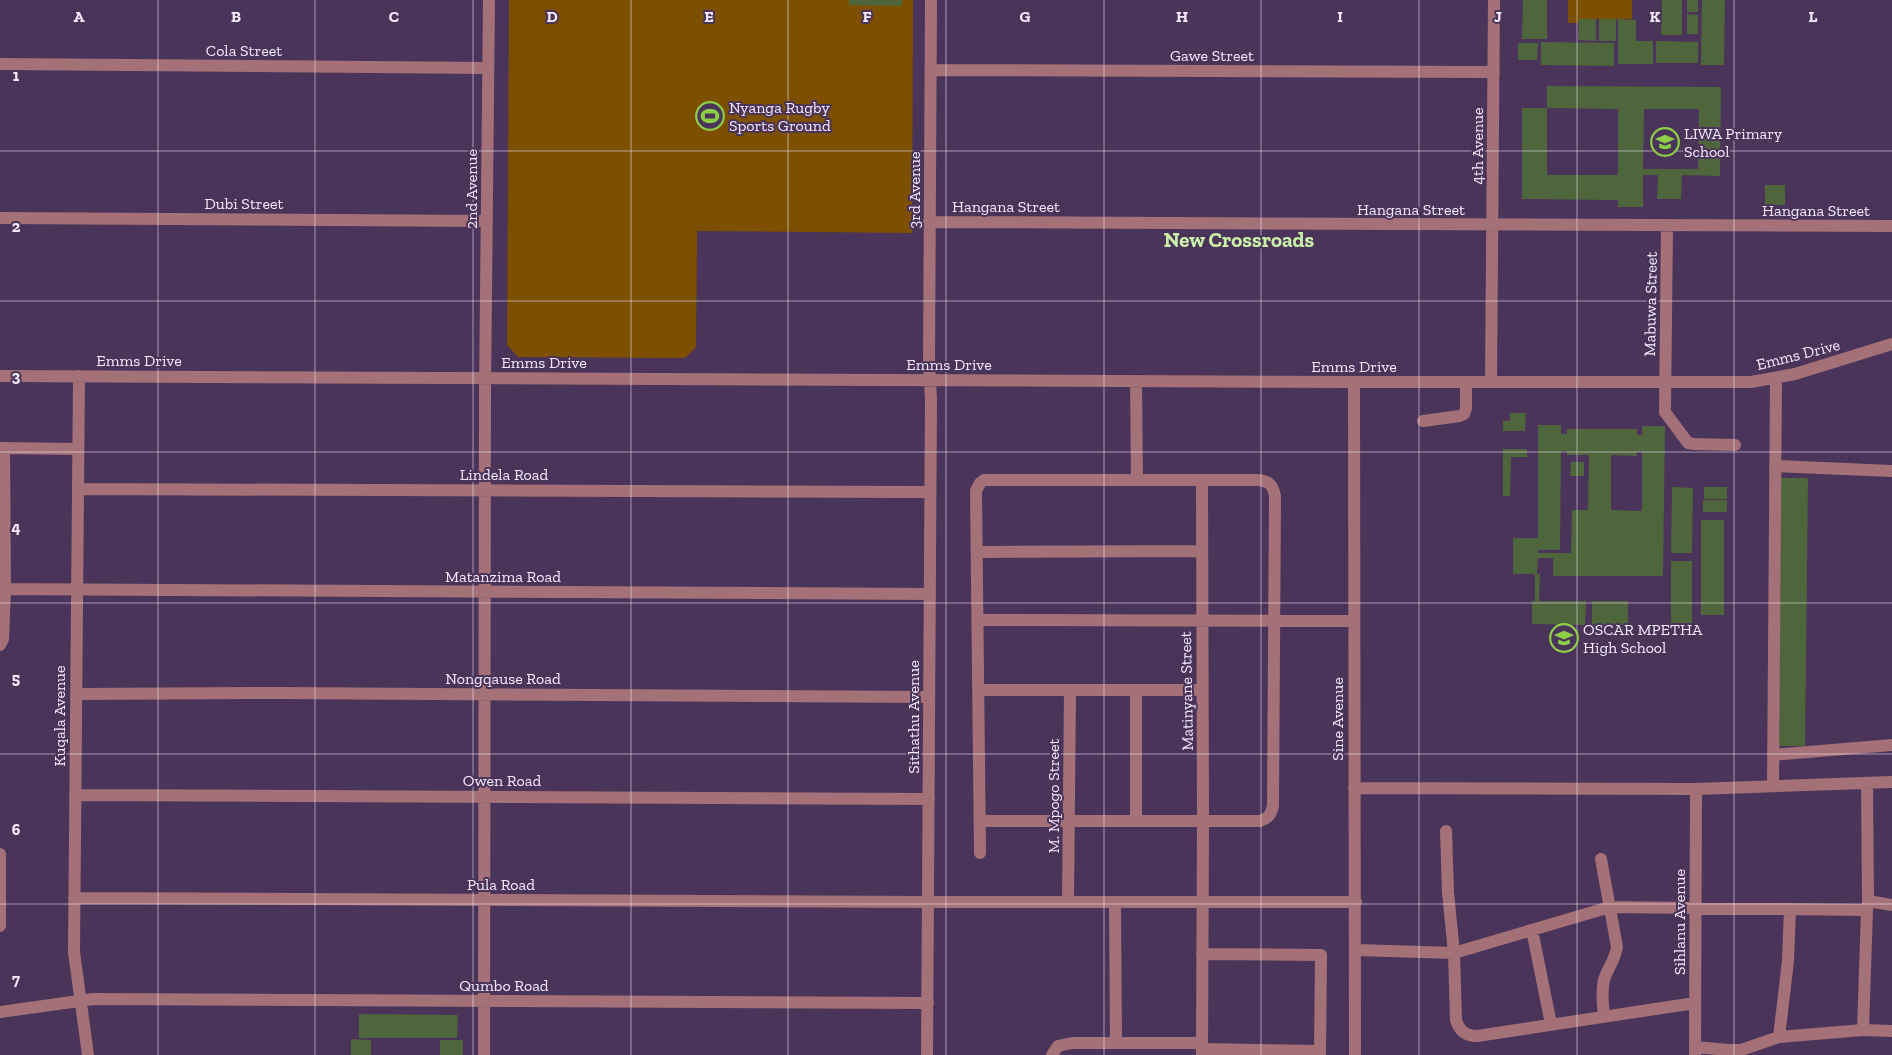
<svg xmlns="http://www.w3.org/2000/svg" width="1892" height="1055" viewBox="0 0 1892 1055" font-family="'Zilla Slab',serif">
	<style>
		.green { fill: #7d4f00 }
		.building { fill: #4f653c; fill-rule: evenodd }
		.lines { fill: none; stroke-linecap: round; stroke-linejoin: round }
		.minor { stroke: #a37177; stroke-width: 12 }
		.grid { fill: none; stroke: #f6ebfe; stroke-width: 1; stroke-opacity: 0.55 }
		.labels { text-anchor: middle; stroke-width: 4; stroke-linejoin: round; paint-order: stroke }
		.street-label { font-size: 16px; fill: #f6ebfe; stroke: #4a3459 }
		.poi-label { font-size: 16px; fill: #f6ebfe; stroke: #4a3459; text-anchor: start }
		.district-label { font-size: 21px; font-weight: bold; fill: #c9efa9; stroke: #4a3459 }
		.grid-label { font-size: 16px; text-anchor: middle; font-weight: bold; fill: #f6ebfe; stroke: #4a3459; stroke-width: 4; stroke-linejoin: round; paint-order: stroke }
	</style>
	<rect width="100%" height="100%" fill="#4a3459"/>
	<path class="green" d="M509,0H913L912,233L697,231L696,347L685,358L518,357L507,345Z
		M1568,0H1632V19H1579V23H1568Z"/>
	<path class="building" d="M849,0H902V6L849,5Z
		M1523,0H1547V39H1522Z
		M1662,0H1682V35H1661Z
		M1687,0H1698V12H1687Z
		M1702,0H1725L1724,65H1701Z
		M1687,14L1698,15V34H1687Z
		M1579,19H1596V41L1578,40Z
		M1599,19H1616V41H1599Z
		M1618,19L1636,20V41H1653V64H1618Z
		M1656,41L1698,42V63H1656Z
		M1541,42L1614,43V66L1541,65Z
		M1518,43H1538L1537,60H1518Z
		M1547,86L1721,87L1720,176L1682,175L1681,199H1657L1658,175H1643V207H1618V200L1522,199V108H1547V175H1618V109L1547,108ZM1644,109H1699L1698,169H1643Z
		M1765,185H1785V205H1765Z
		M1510,413H1526L1525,431H1503V421H1510Z
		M1538,425H1561V434H1567V429H1637V435H1642V426H1665L1663,576H1553V558H1538L1537,574H1540L1539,601H1586L1585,625L1532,624V601H1535V574H1513V538H1538ZM1561,451H1567V455H1589L1588,510H1572L1571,553H1538V550H1560ZM1636,452H1642V511L1611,510V455L1637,456Z
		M1503,449H1527V457H1511L1510,496H1503Z
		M1571,462H1584V476H1570Z
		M1781,478H1808L1805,746H1779Z
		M1672,487L1693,488L1692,553H1671Z
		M1704,487H1727V499H1704Z
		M1703,500H1727V512H1703Z
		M1701,520H1724V615H1701Z
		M1671,561H1692V626H1671Z
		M1592,601H1628V625H1592Z
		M359,1014L458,1015L457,1038H359Z
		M351,1039L371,1040V1055H351Z
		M440,1040H463V1055H440Z"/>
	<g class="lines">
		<path class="minor" d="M0,64L488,68
			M931,70L1494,72
			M0,218L487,221
			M929,222L1892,226
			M1667,226L1665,412L1688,443L1694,444L1735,445
			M0,376L1354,382H1751L1795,374L1892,344
			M79,376L74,952L88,1055
			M1136,381L1137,480
			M1354,382L1355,1055
			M1491,382L1494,0
			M1423,421L1460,416L1464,414L1466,408V382
			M0,448L78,449
			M1775,466L1892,471
			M78,489L930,492
			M977,552L1201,551
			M0,589L930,594
			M978,620L1354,621
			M0,645L3,639L5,589L4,448
			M979,690H1202
			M76,694L278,693L929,697
			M1773,755L1892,745
			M1867,783L1868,901L1892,905
			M1773,786L1776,379
			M1354,788L1696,789L1892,782
			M75,795L929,799
			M980,821H1260C1269,818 1271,814 1273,806L1275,496C1273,485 1269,481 1258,480H984L980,483L976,491L980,853
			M1136,821V690
			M1446,831L1448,892L1454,953L1456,1020C1459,1030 1465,1036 1477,1036L1695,1003
			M0,854V926
			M1601,859L1617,947C1614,963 1608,967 1604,980C1601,992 1603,1005 1604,1016
			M74,898L928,902H1356
			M1068,902L1070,690
			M1115,902L1116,1043
			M1532,930L1551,1024
			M1356,950L1454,953L1610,907L1867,910L1868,901
			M1202,954L1321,955L1320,1055
			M0,1012L93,999L928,1003
			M1863,1030L1892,1031
			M1779,1037L1788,961L1790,909
			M1695,1047L1729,1050H1741L1779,1037L1863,1030L1867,910
			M1202,1049L1320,1051
			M1695,1054L1696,789
			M484,1055L485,391L489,0
			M927,1055L931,399L929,365L931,0
			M1052,1055L1058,1046L1072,1043H1201
			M1202,1055L1203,822L1202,480"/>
	</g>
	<path class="grid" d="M158,0V1055M315,0V1055M473,0V1055M631,0V1055M788,0V1055M946,0V1055M1104,0V1055M1261,0V1055M1419,0V1055M1577,0V1055M1734,0V1055M0,151H1892M0,301H1892M0,452H1892M0,603H1892M0,754H1892M0,904H1892"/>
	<defs>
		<symbol id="stadium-ring" viewBox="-11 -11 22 22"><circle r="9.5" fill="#4a3459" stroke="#8cce45" stroke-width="1.5"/><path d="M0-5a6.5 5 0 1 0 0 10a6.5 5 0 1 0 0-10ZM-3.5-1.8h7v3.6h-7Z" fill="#8cce45"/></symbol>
		<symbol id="school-ring" viewBox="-11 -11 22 22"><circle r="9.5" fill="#4a3459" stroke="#8cce45" stroke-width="1.5"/><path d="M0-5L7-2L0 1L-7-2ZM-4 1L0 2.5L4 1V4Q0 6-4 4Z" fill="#8cce45"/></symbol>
	</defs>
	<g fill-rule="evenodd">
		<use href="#stadium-ring" x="694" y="100" width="32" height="32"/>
		<use href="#school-ring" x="1649" y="126" width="32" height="32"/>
		<use href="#school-ring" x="1548" y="622" width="32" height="32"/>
	</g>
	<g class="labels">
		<g class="street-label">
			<text x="244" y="56">Cola Street</text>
			<text x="1212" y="61">Gawe Street</text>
			<text transform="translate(1477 146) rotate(-90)" y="6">4th Avenue</text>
			<text transform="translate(471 189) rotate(-90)" y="6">2nd Avenue</text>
			<text transform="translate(914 190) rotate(-90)" y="6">3rd Avenue</text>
			<text x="244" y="209">Dubi Street</text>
			<text x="1006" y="212">Hangana Street</text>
			<text x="1411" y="215">Hangana Street</text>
			<text x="1816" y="216">Hangana Street</text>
			<text transform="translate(1650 304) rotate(-89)" y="6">Mabuwa Street</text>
			<text transform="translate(1798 354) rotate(-14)" y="6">Emms Drive</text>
			<text x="139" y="366">Emms Drive</text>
			<text x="544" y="368">Emms Drive</text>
			<text x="949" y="370">Emms Drive</text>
			<text x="1354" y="372">Emms Drive</text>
			<text x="504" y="480">Lindela Road</text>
			<text x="503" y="582">Matanzima Road</text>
			<text x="503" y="684">Nongqause Road</text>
			<text transform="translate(1186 691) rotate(-91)" y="6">Matinyane Street</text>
			<text transform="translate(59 716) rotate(-90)" y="6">Kuqala Avenue</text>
			<text transform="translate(913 717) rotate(-90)" y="6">Sithathu Avenue</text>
			<text transform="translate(1337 719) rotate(-90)" y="6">Sine Avenue</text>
			<text x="502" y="786">Owen Road</text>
			<text transform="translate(1053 796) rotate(-90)" y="6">M. Mpogo Street</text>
			<text x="501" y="890">Pula Road</text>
			<text transform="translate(1679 922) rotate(-90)" y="6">Sihlanu Avenue</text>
			<text x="504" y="991">Qumbo Road</text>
		</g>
		<g class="poi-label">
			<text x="729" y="113">Nyanga Rugby<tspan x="729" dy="18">Sports Ground</tspan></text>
			<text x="1684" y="139">LIWA Primary<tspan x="1684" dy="18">School</tspan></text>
			<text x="1583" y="635">OSCAR MPETHA<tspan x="1583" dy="18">High School</tspan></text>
		</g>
		<g class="district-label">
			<text x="1239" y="247">New Crossroads</text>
		</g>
	</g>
	<g class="grid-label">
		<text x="79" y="22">A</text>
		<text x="236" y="22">B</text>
		<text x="394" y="22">C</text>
		<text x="552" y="22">D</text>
		<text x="709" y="22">E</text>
		<text x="867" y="22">F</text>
		<text x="1025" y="22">G</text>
		<text x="1182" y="22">H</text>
		<text x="1340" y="22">I</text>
		<text x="1498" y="22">J</text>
		<text x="1655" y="22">K</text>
		<text x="1813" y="22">L</text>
		<text x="16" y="81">1</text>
		<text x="16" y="232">2</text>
		<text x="16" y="382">3</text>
		<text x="16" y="533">4</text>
		<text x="16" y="684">5</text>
		<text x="16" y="835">6</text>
		<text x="16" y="985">7</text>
	</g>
</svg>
